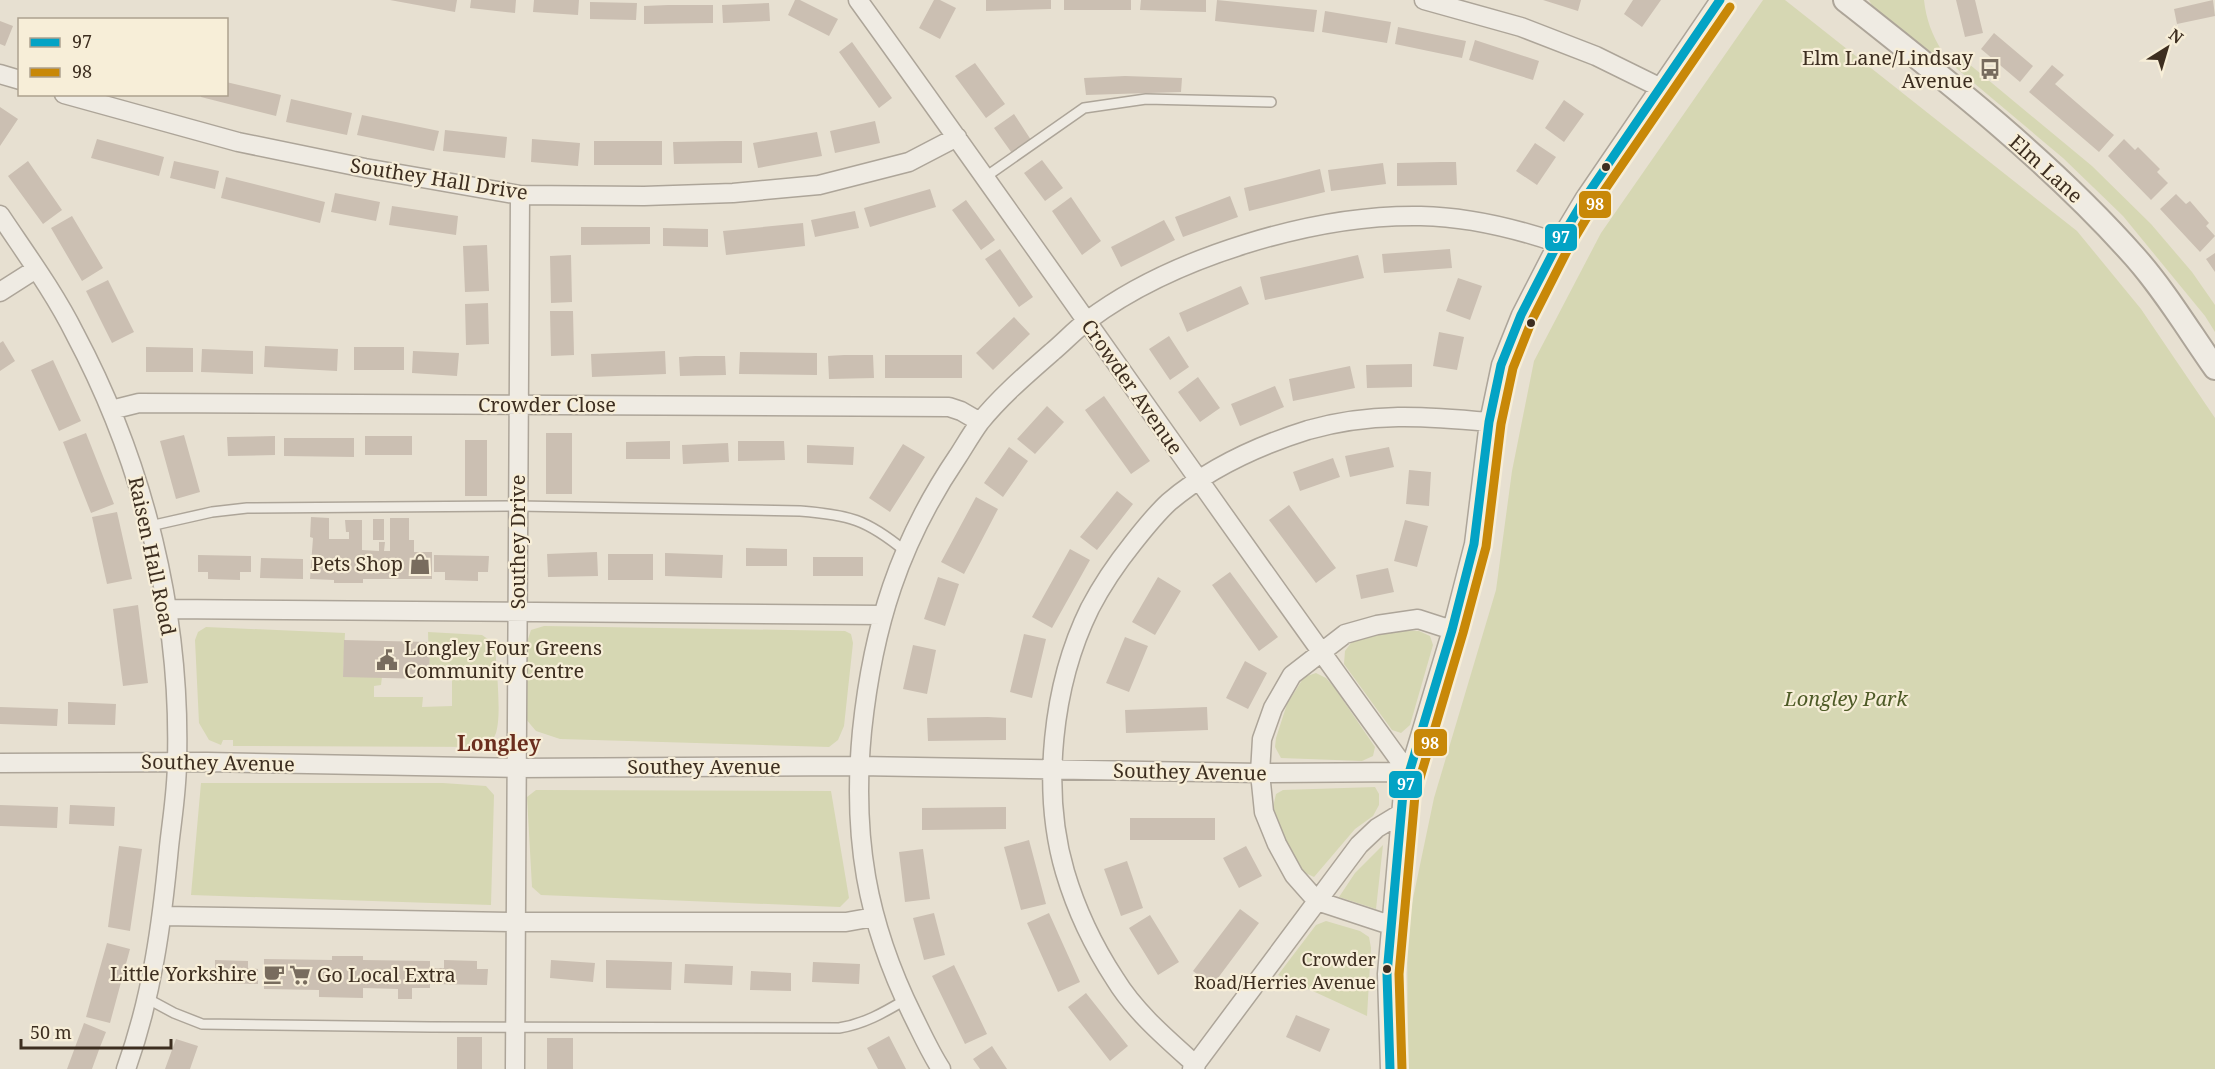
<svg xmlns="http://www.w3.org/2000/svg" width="2215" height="1069" viewBox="0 0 2215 1069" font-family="'Noto Serif',serif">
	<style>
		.green { fill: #d6d7b3 }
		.building { fill: #cbbfb2 }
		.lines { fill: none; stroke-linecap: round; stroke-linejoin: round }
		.service-casing { stroke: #ada599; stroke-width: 12 }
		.minor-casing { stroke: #ada599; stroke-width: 21 }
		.tertiary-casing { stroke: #ada599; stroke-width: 26 }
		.service { stroke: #efebe3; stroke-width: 9 }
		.minor { stroke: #efebe3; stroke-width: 18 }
		.tertiary { stroke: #efebe3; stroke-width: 22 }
		.bus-1-casing { stroke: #f7eed8; stroke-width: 14 }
		.bus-2-casing { stroke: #f7eed8; stroke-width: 14 }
		.bus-1 { stroke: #03a3c5; stroke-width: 9 }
		.bus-2 { stroke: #c88808; stroke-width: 9 }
		.bus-dot { fill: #3d2e20; stroke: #f7eed8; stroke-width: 2 }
		.labels { text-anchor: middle; stroke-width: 4.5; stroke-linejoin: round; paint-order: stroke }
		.bus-label { font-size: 18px; fill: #3d2e20; stroke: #f7eed8; text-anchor: end }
		.poi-label { font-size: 20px; fill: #3d2e20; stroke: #f7eed8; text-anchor: end }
		.street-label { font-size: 20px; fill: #3d2e20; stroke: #f7eed8 }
		.park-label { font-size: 20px; font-style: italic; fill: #4d5a26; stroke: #f7eed8 }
		.neighbourhood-label { font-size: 21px; font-weight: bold; fill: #6b2e1e; stroke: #f7eed8 }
		.line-badge { stroke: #f7eed8; stroke-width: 2 }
		.badge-label { font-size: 16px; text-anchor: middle; font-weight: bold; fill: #fff }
	</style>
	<rect width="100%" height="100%" fill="#e7e0d1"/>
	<path class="green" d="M1763,0H1785L2077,231L2141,309L2215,418V1069H1408L1407,927L1434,798L1496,590L1512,471L1534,361L1601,233Z
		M1869,0H1924C1926,19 1932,35 1942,51L1937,57L1874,9Z
		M1963,59L2092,166L2151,224L2192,272L2215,305V332L2205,316L2123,216L2063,158L1956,68Z
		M544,626L845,631L851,634L853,643L844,726L838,740L829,747L560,739L536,731L525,718V648L531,630Z
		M206,627L345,633L343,677H382L381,685L374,686V697H423L422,707L452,706V678L427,679V673L429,672L428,632L482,635L495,644C496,665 502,714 496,733C494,739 490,743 485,747L233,746V740H223L221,745L209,740L199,723L195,640L198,632Z
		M1401,630L1419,631L1430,636L1433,645L1410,725L1401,733L1392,730L1344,664L1345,651L1351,643L1365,635Z
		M1316,673L1326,678L1334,687L1375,747L1373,756L1362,761L1281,758L1275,747L1276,738L1287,704L1304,677Z
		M201,783H443L486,786L494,795L491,905L191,895Z
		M1375,787L1379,794V805L1373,816L1355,829L1314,877L1303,872L1282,835L1273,807L1276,794L1283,790Z
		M536,790L831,791L849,898L840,907L541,895L532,887L527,797Z
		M1383,845L1376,909L1339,897L1355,873Z
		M1326,921L1360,931L1369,937L1371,948L1367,1016L1278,975L1316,925Z"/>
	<path class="building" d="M390,0H457L455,12Z
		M471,0H516L515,13L470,8Z
		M534,0H579L578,15L533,12Z
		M795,0H800L838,19L829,36L788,15Z
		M934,0H940L956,8L940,39L919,28Z
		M986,0H1051V9L986,11Z
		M1064,0H1131V10H1064Z
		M1141,0H1206V12L1140,10Z
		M1217,0L1317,10L1314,32L1215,21Z
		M1543,0H1581L1578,11Z
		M1633,0H1661L1642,27L1624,14Z
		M1956,0H1975L1983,33L1965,37Z
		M2213,0L2215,16L2177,24L2174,9Z
		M590,2L637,3L636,20L590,19Z
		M769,3L770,21L723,23L722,5Z
		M668,5H713V23L644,24V6Z
		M1325,11L1391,22L1387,43L1322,32Z
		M0,21L13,26L5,46L0,44Z
		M1398,27L1466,41L1462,58L1395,44Z
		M1994,33L2033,66L2020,82L1981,49Z
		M1475,40L1539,61L1533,80L1469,60Z
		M852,42L892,98L879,108L839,52Z
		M975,63L1005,104L986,118L955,76Z
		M2052,65L2064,75L2055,84L2114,135L2099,152L2029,92Z
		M1125,76L1182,78L1181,92L1086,95L1084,78Z
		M226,82L281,95L276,116L201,97V94H226Z
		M291,99L352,113L347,135L286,122Z
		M1564,100L1584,114L1564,142L1545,128Z
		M0,107L18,119L0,146Z
		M1014,114L1033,143L1014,156L994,128Z
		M362,115L439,131L434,151L357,135Z
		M875,121L880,143L835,153L830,131Z
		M445,130L507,137L505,158L443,151Z
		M817,132L822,156L758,168L753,143Z
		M97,139L164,157L159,176L91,158Z
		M532,139L580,143L578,166L531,162Z
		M2124,139L2135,150L2138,147L2160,169L2157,172L2168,183L2151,200L2108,156Z
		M594,141H662V165H594Z
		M725,141H742V163L674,164L673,142Z
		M1535,143L1556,157L1537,185L1516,171Z
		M1042,160L1063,188L1045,201L1024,173Z
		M28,161L62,210L43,224L8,176Z
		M174,161L219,171L215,189L170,178Z
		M1441,162H1456L1457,185L1397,186V163Z
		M1383,163L1386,184L1331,191L1328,170Z
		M1320,169L1325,192L1249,211L1244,188Z
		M226,177L325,202L320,223L221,198Z
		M930,189L936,207L870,227L864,208Z
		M335,193L380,202L376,221L331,212Z
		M2176,194L2186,204L2190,201L2209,223L2206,226L2215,236L2200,252L2160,209Z
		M1230,196L1238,217L1183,237L1175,217Z
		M1071,197L1101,241L1082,255L1052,211Z
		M966,200L995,240L981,250L952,210Z
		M392,206L458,216L456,235L389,225Z
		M855,211L859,228L815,237L811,220Z
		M72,216L103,268L82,281L51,228Z
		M1164,220L1175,240L1121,267L1111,247Z
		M803,223L805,246L726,255L723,231Z
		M581,227H650V244L581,245Z
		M663,228L708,229V247L663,246Z
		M487,245L489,291L465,292L463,246Z
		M1000,249L1033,297L1019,307L985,259Z
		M1450,249L1452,268L1384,273L1382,254Z
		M2215,253V272L2206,259Z
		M571,255L572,302L551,303L550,256Z
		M1358,255L1364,278L1265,300L1260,277Z
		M1458,278L1482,286L1470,320L1446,311Z
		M108,280L134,332L112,343L86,291Z
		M1241,286L1249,304L1187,332L1179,313Z
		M488,303L489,344L466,345L465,304Z
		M550,311H573L574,355L551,356Z
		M1014,317L1030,334L993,370L976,353Z
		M1439,332L1464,337L1457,370L1433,366Z
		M1169,336L1189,367L1170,380L1149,349Z
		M3,341L15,361L0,371V343Z
		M265,346L338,349L337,371L264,367Z
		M146,347L193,348V372H146Z
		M354,347H404V370H354Z
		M202,349L253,351V374L201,372Z
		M413,351L459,353L457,376L412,373Z
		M665,351L666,374L592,377L591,354Z
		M740,352L817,353V375L739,374Z
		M844,355H873L874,378L829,379L828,356Z
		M885,355H962V378H885Z
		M695,356H725L726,375L680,376L679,357Z
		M53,360L81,421L59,431L31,370Z
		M1412,364V387L1367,388L1366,365Z
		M1350,366L1355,388L1293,401L1289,379Z
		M1198,377L1220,408L1200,422L1178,392Z
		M1275,386L1284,407L1240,426L1231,404Z
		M1104,396L1150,461L1131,474L1085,410Z
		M1047,406L1064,422L1035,454L1017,439Z
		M86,433L114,504L91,513L63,442Z
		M546,433H572V494H546Z
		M184,435L200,492L176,499L160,441Z
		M275,436V455L228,456L227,437Z
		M365,436H412V455H365Z
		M284,438H354V457L284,456Z
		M465,440H487V496H465Z
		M670,441V459H626V442Z
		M738,441H784L785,460L738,461Z
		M728,443L729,462L683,464L682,445Z
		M903,444L925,457L890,512L869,498Z
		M807,445L854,447L853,465L807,463Z
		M1009,447L1028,461L1003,497L984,483Z
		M1389,447L1394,467L1350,477L1345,456Z
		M1333,458L1340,477L1300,491L1293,472Z
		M1409,470L1431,472L1429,506L1406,504Z
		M1117,491L1133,504L1097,550L1080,537Z
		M976,497L998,509L964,574L941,562Z
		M1289,505L1336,568L1316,583L1269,520Z
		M117,512L132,579L107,584L92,517Z
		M311,517L329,518V539H349V532H346L345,520H362V550L379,551V542H385L384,551H390V518H409V540H414V552H432V579H363V583H334V580L310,579L313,538L310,537Z
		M373,519H384V540H373Z
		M1405,520L1428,526L1417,567L1394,561Z
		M746,548L787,549V566H746Z
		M1070,549L1090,560L1052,628L1032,617Z
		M597,552L598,576L548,577L547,554Z
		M665,553L723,555L722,578L665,576Z
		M608,554H653V580H608Z
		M198,555L251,556V572H240V580L208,579V572H198Z
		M434,555L489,556L488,572H478V581L445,580V572H434Z
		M813,557H863V576H813Z
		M261,558L303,559V579L260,578Z
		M1388,568L1394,592L1361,599L1356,575Z
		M1230,572L1278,637L1259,651L1212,585Z
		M938,577L959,584L945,626L924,619Z
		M1158,577L1181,591L1155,635L1132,622Z
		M138,605L148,683L123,686L113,609Z
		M1024,634L1046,639L1032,698L1010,692Z
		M1125,637L1148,646L1129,692L1106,683Z
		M344,640L428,642L427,648H430L429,673H427V679L343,677Z
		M913,645L936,650L927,694L903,689Z
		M1245,661L1267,673L1248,709L1226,698Z
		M68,702L116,704L115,725L68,724Z
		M0,707L58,709L57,726L0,724Z
		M1207,707L1208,730L1126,733L1125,710Z
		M988,717L1006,718V740L928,741L927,718Z
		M0,805L58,807L57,828L0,826Z
		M70,805L115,807L114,826L69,824Z
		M1006,807V829L922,830V808Z
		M1130,818H1215V840H1130Z
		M1029,840L1046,904L1021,910L1004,847Z
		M119,846L142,849L130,931L108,927Z
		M1246,846L1262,876L1239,888L1223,858Z
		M923,849L930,899L905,902L899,852Z
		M1127,861L1143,908L1121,916L1104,869Z
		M1240,909L1259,923L1212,986L1193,971Z
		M934,913L945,955L924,960L913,918Z
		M1049,913L1080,982L1058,992L1027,923Z
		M1150,915L1179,962L1158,975L1129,928Z
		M107,943L130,949L110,1023L86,1017Z
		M332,956H363V960L430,961V988H412V999H398V989L363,988V998L319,997V990L264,989V959L332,960Z
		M215,960L248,961V968L258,969V984L205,983V968H215Z
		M444,960L477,961V969H488L487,985L433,984L434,968H444Z
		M551,960L595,963L593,982L550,978Z
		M606,960L672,962L671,990L606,988Z
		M813,962L860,964L859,984L812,982Z
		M685,964L733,966L732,985L684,983Z
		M954,965L987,1034L965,1044L932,976Z
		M751,971L791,973V991L750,990Z
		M1086,993L1128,1046L1110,1061L1068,1007Z
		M1296,1015L1330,1029L1320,1052L1286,1037Z
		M84,1023L106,1032L100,1047L92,1069H67Z
		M889,1036L906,1069H878L867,1048Z
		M457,1037H482V1069H457Z
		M547,1038H573V1069H547Z
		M176,1039L198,1046L190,1069H165Z
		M992,1046L1007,1069H980L973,1059Z"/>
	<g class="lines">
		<defs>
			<path id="service" d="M984,178L1084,108L1146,99L1271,102
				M150,526L212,512L247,508L518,506L800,511C849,515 866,519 905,551
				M148,999L174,1013L202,1024L430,1027L839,1028C864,1024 883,1013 905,1000"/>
			<path id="minor" d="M858,0C1043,256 1222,517 1408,772
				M1424,0L1521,27L1596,56L1659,87
				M0,74L20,80
				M64,94L238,142L365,168L520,195L644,196L733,193L819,185L909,162L957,137
				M0,215C26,254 54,292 75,334C144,464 181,613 177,761C177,790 172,819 169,847C162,923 152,997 126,1069
				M0,292L36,269
				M111,410L139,403L949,407L961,411L980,422
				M168,609L882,615
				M0,763L207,762L517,768L859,766L1260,773L1408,772
				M163,916L516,922H846L874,917
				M1390,925L1317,901L1294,875L1277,844L1264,812L1260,773L1262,739L1273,708L1292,675L1345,634L1377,625L1418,619L1452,630
				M1196,1065C1167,1039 1135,1012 1115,979C1094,947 1076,909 1065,872C1041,790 1052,685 1090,608C1102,585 1117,563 1133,543C1144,529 1156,514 1169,502C1208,469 1260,445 1308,430C1371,412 1425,416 1489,422
				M515,1069L520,195
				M941,1069C930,1052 922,1034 913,1016C866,921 852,836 862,731C873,626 899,543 958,456C965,445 972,433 980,422C1001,396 1027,374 1052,352C1064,342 1075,330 1087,321C1172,257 1315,214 1421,216C1468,217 1514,228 1558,243
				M1192,1069L1359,845L1377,828L1400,814
				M1390,1069L1387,974L1403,793L1452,630L1474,544L1489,422L1501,365L1521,315L1558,243L1585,198L1720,0"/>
			<path id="tertiary" d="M1845,0C1945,79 2051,162 2135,257C2165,291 2189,331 2215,368"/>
		</defs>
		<use href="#service" class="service-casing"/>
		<use href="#minor" class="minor-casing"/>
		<use href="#tertiary" class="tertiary-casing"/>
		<use href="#service" class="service"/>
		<use href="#minor" class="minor"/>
		<use href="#tertiary" class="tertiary"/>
		<defs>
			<path id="bus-1" d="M1390,1069L1387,974L1403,793L1452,630L1474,544L1489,422L1501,365L1521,315L1558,243L1585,198L1720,0"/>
			<path id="bus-2" d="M1402,1069L1399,974L1415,795L1463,633L1486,547L1501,424L1513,368L1532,320L1568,249L1595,204L1730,7"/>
		</defs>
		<use href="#bus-1" class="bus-1-casing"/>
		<use href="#bus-2" class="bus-2-casing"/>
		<use href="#bus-1" class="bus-1"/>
		<use href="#bus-2" class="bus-2"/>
	</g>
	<defs>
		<symbol id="bus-bare" viewBox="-9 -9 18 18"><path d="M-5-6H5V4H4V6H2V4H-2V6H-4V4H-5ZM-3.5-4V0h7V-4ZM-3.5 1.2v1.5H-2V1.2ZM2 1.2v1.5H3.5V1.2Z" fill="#786c5e" stroke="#f7eed8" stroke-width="2.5" paint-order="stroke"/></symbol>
		<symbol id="shop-bare" viewBox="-9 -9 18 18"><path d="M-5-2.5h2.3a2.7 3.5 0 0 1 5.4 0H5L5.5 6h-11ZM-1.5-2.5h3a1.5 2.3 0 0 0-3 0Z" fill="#786c5e" stroke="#f7eed8" stroke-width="2.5" paint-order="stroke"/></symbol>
		<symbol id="civic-bare" viewBox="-9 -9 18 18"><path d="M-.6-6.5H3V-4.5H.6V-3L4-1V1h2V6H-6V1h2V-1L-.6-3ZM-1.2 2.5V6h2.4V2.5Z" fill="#786c5e" stroke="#f7eed8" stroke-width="2.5" paint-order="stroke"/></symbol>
		<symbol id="cafe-bare" viewBox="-9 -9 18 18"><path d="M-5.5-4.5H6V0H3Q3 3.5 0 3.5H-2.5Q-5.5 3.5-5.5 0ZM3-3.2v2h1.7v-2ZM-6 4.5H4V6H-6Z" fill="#786c5e" stroke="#f7eed8" stroke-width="2.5" paint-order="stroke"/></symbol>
		<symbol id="supermarket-bare" viewBox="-9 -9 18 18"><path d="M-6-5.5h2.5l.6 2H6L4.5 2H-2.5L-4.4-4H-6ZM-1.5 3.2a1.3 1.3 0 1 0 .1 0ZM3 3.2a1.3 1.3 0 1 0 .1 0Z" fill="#786c5e" stroke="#f7eed8" stroke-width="2.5" paint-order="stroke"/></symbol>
	</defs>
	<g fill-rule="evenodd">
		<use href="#bus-bare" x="1975" y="54" width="30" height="30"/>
		<use href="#shop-bare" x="405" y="549" width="30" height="30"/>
		<use href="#civic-bare" x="372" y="645" width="30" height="30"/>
		<use href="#cafe-bare" x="259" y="959" width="30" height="30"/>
		<use href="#supermarket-bare" x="285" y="960" width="30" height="30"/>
	</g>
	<g class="bus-dot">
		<circle cx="1606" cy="167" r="5"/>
		<circle cx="1531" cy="323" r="5"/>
		<circle cx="1387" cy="969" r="5"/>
	</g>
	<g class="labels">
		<g class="bus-label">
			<text x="1376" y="966">Crowder<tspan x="1376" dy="23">Road/Herries Avenue</tspan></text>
		</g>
		<g class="poi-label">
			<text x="1973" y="65">Elm Lane/Lindsay<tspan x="1973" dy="23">Avenue</tspan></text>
			<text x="403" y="571">Pets Shop</text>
			<text x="404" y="655" text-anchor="start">Longley Four Greens<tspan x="404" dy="23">Community Centre</tspan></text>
			<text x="257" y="981">Little Yorkshire</text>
			<text x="317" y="982" text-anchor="start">Go Local Extra</text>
		</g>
		<g class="street-label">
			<text transform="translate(2046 169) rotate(42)" y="7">Elm Lane</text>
			<text transform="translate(439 179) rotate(9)" y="7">Southey Hall Drive</text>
			<text transform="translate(1132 387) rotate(55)" y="7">Crowder Avenue</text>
			<text x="547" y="412">Crowder Close</text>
			<text transform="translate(518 542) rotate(-90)" y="7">Southey Drive</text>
			<text transform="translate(152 556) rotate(78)" y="7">Raisen Hall Road</text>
			<text transform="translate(218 763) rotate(1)" y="7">Southey Avenue</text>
			<text x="704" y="774">Southey Avenue</text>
			<text transform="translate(1190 772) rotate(1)" y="7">Southey Avenue</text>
		</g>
		<g class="park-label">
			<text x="1846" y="706">Longley Park</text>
		</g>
		<g class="neighbourhood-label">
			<text x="499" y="751">Longley</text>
		</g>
	</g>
	<g class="line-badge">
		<rect x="1578" y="190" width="34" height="29" rx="6" fill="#c88808"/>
		<rect x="1544" y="223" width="34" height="29" rx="6" fill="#03a3c5"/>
		<rect x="1413" y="728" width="35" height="29" rx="6" fill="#c88808"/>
		<rect x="1388" y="770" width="35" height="29" rx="6" fill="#03a3c5"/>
	</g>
	<g class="badge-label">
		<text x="1595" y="210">98</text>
		<text x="1561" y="243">97</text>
		<text x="1430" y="749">98</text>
		<text x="1406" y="790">97</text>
	</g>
	<rect x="18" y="18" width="210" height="78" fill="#f7eed8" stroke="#ada18e" stroke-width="1.5"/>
	<rect x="30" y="38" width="30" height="9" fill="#03a3c5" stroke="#ada18e" stroke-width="1.5"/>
	<text x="72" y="48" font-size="18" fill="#3d2e20">97</text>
	<rect x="30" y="68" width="30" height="9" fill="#c88808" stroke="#ada18e" stroke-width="1.5"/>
	<text x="72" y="78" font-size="18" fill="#3d2e20">98</text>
	<g transform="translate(2167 48) rotate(37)" stroke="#f7eed8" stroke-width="4.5" paint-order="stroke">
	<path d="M0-4.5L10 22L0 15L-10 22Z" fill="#3d2e20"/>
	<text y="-9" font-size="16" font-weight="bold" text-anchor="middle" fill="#3d2e20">N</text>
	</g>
	<path d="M21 1039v9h150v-9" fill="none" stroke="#3d2e20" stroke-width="3"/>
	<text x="30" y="1039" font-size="18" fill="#3d2e20" stroke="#f7eed8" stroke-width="4.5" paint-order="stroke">50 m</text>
</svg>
